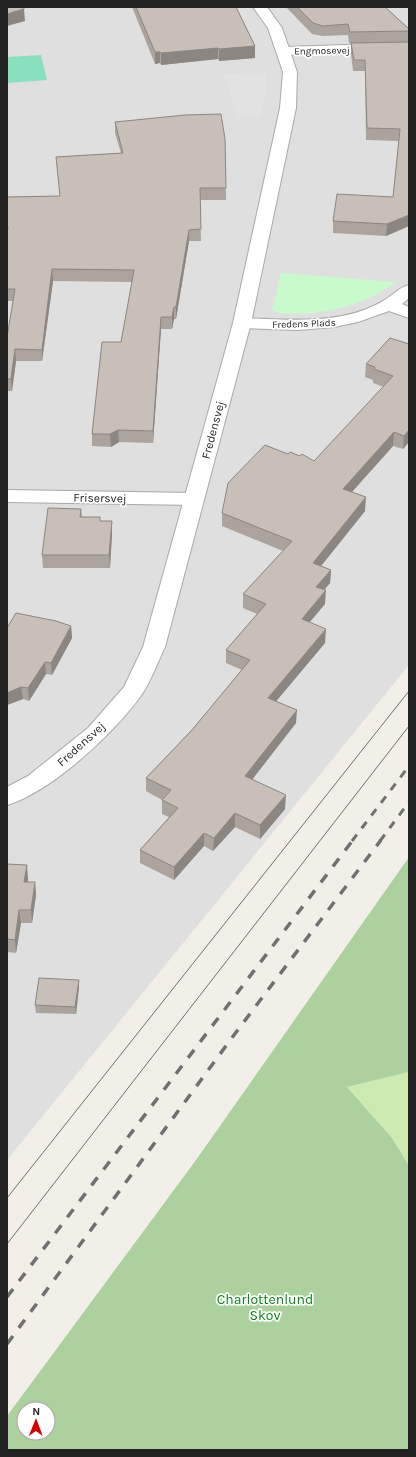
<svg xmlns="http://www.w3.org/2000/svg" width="416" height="1457" viewBox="0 0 416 1457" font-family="Karla,sans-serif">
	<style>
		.residential { fill: #e0dfdf }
		.grass { fill: #cdebb0 }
		.forest { fill: #add19e; fill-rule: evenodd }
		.park { fill: #c8facc }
		.pitch { fill: #88e0be }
		.parking { fill: #e2e2e2 }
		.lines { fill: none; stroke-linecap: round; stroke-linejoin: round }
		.minor-casing { stroke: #a9a9a9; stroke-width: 2 }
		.tertiary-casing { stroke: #a9a9a9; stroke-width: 2 }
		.minor { fill: #fff; fill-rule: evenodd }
		.tertiary { fill: #fff; fill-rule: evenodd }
		.tram { stroke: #707070; stroke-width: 1 }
		.rail-far1 { stroke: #707070; stroke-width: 3; stroke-dasharray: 8 8; stroke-linecap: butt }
		.rail { stroke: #707070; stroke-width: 3.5; stroke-dasharray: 10 10; stroke-linecap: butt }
		.wall { fill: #aba49e }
		.shaded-wall { fill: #8b8681 }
		.building { fill: #c7bfb8; stroke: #8b8681 }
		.labels { text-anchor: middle; stroke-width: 3.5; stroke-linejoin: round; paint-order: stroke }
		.far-street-label { font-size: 10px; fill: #222; stroke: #fff }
		.street-label { font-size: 12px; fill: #222; stroke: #fff }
		.near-park-label { font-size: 14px; fill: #0c8416; stroke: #fff }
	</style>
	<rect width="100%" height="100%" fill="#f2efe9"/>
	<path class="residential" d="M7,7H409V665L7,1160Z"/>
	<path class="grass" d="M409,1072V1166L392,1138L347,1087Z"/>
	<path class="forest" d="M409,857V1072L347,1087L392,1138L409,1166V1450H7V1416L196,1160ZM24,1409H48V1433H24Z"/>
	<path class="park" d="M281,273L396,282C362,307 321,316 279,313L272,310Z"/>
	<path class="pitch" d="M41,55L47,80L7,83V57Z"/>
	<path class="parking" d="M266,73V88L261,116L238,117L224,74Z"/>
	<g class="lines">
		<defs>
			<path id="minor" d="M409,43V51L283,55L278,54L276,51L278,48L283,47Z
				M409,285V298L402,304L409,307V318L389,311L358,322L334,327L298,330L242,328L236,327L233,323L236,319L242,318C282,319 326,324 364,310C371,307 379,304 386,299C394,294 400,287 409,285Z
				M7,490L194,493L201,495L204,499L201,503L194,505L7,502Z"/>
			<path id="tertiary" d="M253,7H267L282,28L297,72L296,108L251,323L165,647C157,663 151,682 140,697C113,734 51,792 7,805V787L28,776L88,728L124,687L143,647L233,323L280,108L283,72L268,28Z"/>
		</defs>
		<use href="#minor" class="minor-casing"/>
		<use href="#tertiary" class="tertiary-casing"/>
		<use href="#minor" class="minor"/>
		<use href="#tertiary" class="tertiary"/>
		<path class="tram" d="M7,1198L409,691
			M7,1244L409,726"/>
		<path class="rail-far1" d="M352,841L409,766
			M380,841L409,802"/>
		<path class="rail" d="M7,1297L353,840
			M7,1344L234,1035L381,840"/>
	</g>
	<path class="wall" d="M132,7H236L255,46V58L219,61L218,59L161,65L160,63L155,64Z
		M286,7H385L409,29V226L386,236L333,233V221L393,197L399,141L366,140L365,71H353L351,54V43H349L348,35L322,36L312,34Z
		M115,122L225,139L226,200H200L201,241H189L176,319H174L172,329H161L153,443L119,442L111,447L92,446V434L121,342L132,282L53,281L42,361H16L12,391H7V337L13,301H7V197L60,196L56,157L121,153L115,133Z
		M409,344V442L403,449L393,446L352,492L365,511L321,566L331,570L330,583L324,590L325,604L310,622L325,643L276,701L296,723L252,779L285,809L260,839L235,827L213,851L204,846L174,880L140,863V850L169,817L162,814V800L146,791V778L192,730L242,670L226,663V650L257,614L243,608V594L283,551L222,526V513L288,454L300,456L314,461L384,387L373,383V380L365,377L366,364Z
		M81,509L82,517H100V521H112V534L110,568H43L42,555Z
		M71,626L72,638L52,675L46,674L29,701L23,699L7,705V628Z
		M7,864L28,878V882H35L36,895L32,923H21L16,953L7,952Z
		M79,987L76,1014L36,1013L35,1005Z"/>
	<path class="shaded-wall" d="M24,9L25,21L7,26V14Z
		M255,46V58L219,61V49Z
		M218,48V59L161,65V53Z
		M155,52H160V63L155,64Z
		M409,215V226L386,236L387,224Z
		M189,230V241L176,319V307Z
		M52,269L53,281L42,361V350Z
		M174,307V319L172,329V317Z
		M161,317V329L153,443V431Z
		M15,349L16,361L12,391L11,379Z
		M118,430L119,442L111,447L110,434Z
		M409,430V442L403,449L404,436Z
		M394,432L393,446L342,503L343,489Z
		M366,497L365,511L313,576V563Z
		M112,521V534L110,568L109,555Z
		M331,570L330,583L315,600L316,587Z
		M326,590L325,604L301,632L302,619Z
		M71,626L72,638L52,675L51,663Z
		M326,629L325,643L268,711V698Z
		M45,662L46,674L29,701L28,688Z
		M21,687L23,699L7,705V693Z
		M297,710L296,723L245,789V776Z
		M286,795L285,809L260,839V825Z
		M235,813V827L213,851L214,838Z
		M204,833V846L174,880V867Z
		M27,865L28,878L26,895L24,882Z
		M35,882L36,895L32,923L31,910Z
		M19,910L21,923L16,953L15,940Z
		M79,980V987L76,1014L75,1007Z"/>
	<path class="building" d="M7,7H24V9L7,14Z
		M136,7H236L255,46L219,49L218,48L161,53L160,52H155Z
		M297,7H385L409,29V31L350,32L348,24L323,26L313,23Z
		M409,42V215L387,224L333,221L337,194L393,197L400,129L367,128L365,60H354L351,43Z
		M221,114L225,139L226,188H200L201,229L189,230L176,307H174L172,317H161L153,431L118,430L110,434H92L102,342H121L134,270L52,269L42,350L15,349L11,379H7V337L15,289H7V235L8,227H7V197L60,196L56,157L123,153L115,122L185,115Z
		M390,338L409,344V430L404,436L394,432L343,489L366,497L313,563L331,570L316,587L326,590L302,619L326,629L268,698L297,710L245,776L286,795L260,825L235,813L214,838L204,833L174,867L140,850L178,808L162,800L171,790L146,778L192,730L250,660L226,650L266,604L243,594L292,541L222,513L228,483L265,445L288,454L290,452L300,456L302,454L314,461L393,376L374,369L375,367L366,364Z
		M48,508L81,509L80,517H100V521H112L109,555H42Z
		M16,613L56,621L71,626L51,663L45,662L28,688L21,687L7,693V628Z
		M7,864L27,865L24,882H35L31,910H19L15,940L7,939Z
		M39,978L79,980L75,1007L35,1005Z"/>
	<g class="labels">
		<g class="far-street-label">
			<text transform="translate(322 50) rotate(-1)" y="4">Engmosevej</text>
			<text transform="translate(304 323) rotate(-2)" y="4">Fredens Plads</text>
		</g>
		<g class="street-label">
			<text transform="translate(213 430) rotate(-75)" y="4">Fredensvej</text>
			<text transform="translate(100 498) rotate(1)" y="4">Frisersvej</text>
			<text transform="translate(81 744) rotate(-42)" y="4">Fredensvej</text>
		</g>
		<g class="near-park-label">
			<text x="265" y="1304">Charlottenlund<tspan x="265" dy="16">Skov</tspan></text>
		</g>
	</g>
	<rect width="416" height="1457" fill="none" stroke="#222222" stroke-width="16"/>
	<g transform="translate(36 1421) rotate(1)"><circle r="19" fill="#ffffff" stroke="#a7a7a7"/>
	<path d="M0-3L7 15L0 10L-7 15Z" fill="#d40000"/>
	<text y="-6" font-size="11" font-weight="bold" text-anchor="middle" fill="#222222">N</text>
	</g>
</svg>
